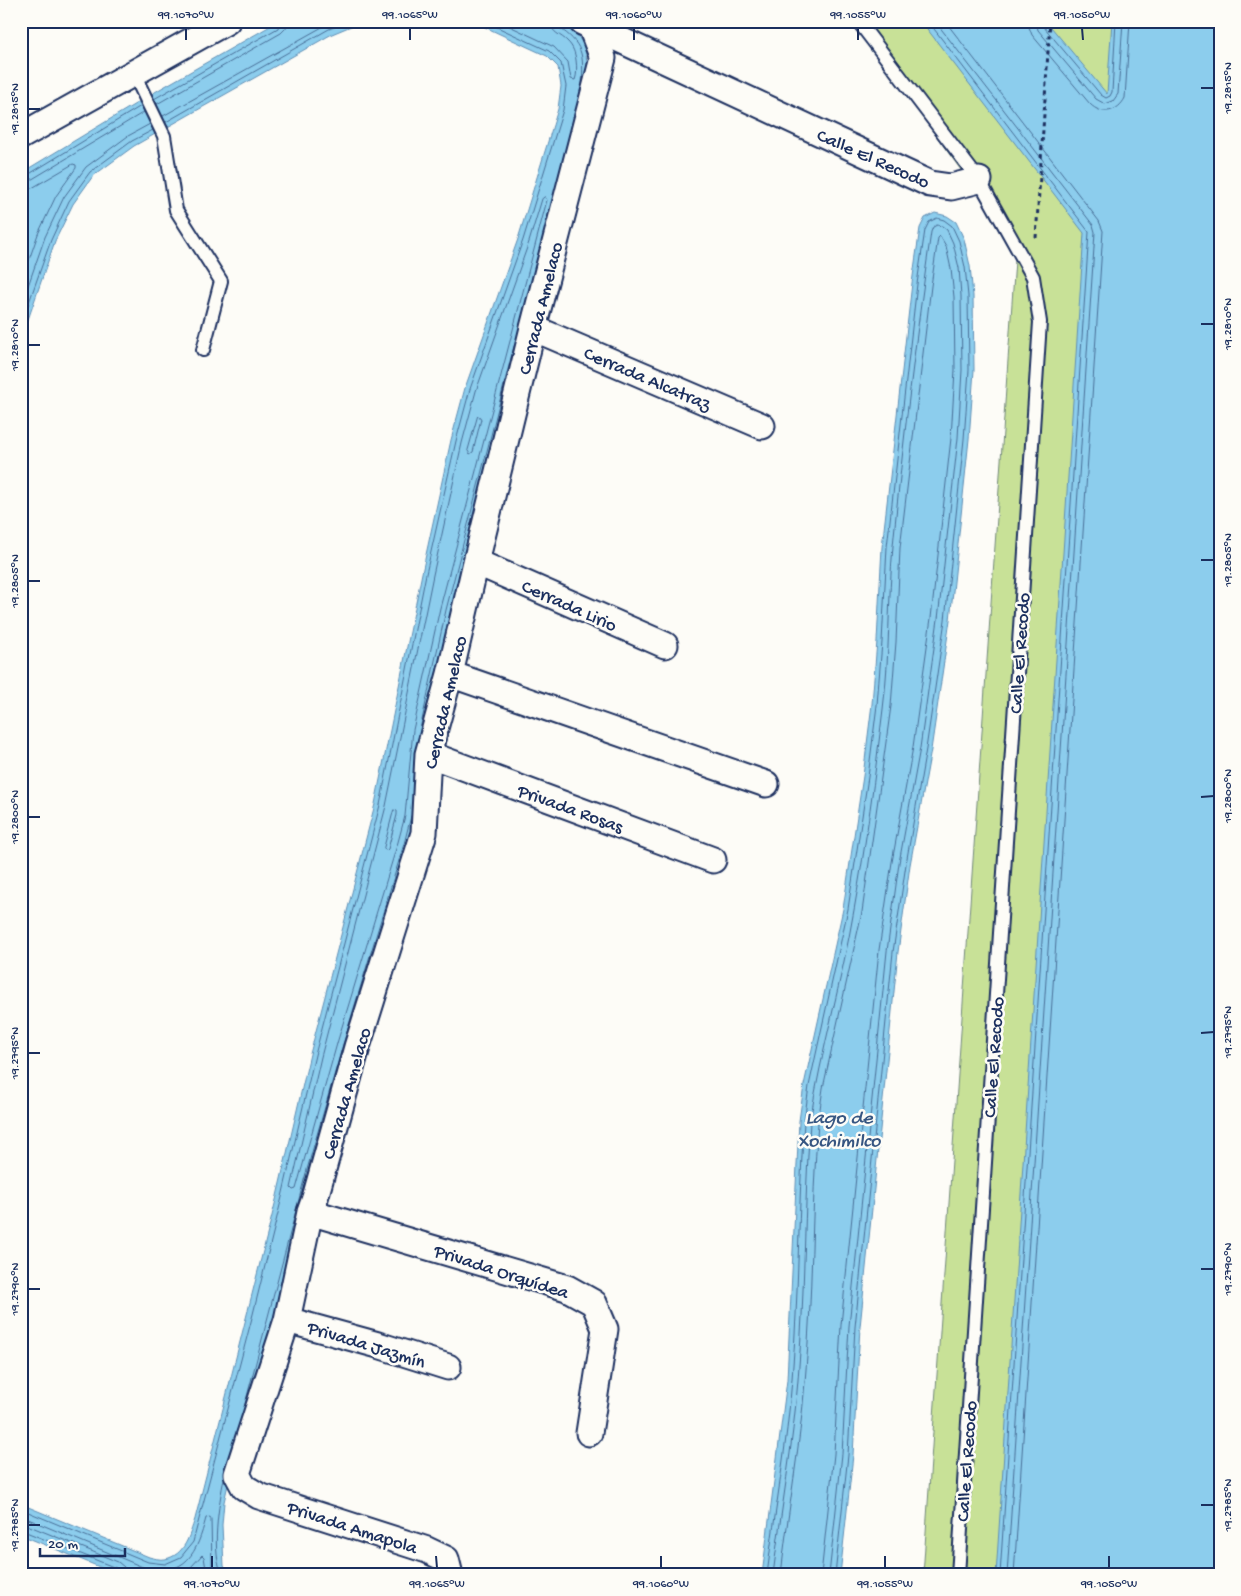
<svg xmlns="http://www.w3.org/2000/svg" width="1241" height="1596" viewBox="0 0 1241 1596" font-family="'Gochi Hand',sans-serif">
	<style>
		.green { fill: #c8e197; stroke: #72887a }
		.water { fill: #8ccded; stroke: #5f8eb4 }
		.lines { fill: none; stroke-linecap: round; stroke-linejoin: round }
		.shore { stroke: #486e97; stroke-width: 1 }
		.lane-casing { stroke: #1b2f5e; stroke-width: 16 }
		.street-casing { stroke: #1b2f5e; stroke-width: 29 }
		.path { stroke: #1b2f5e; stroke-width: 3; stroke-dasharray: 4 4; stroke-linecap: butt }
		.lane { stroke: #fdfcf7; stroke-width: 12 }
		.street { stroke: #fdfcf7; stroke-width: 25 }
		.ticks { fill: none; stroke: #1b2f5e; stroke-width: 2 }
		.labels { text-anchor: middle; stroke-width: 5; stroke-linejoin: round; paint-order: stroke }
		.street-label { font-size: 19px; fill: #1b2f5e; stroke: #fdfcf7 }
		.water-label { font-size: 20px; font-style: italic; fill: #375682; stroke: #fdfcf7 }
		.neatline { fill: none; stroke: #1b2f5e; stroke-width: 2 }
		.ticks-label { font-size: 12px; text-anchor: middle; fill: #1b2f5e }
	</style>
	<rect width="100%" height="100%" fill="#fdfcf7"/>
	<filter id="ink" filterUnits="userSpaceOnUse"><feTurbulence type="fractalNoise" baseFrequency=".02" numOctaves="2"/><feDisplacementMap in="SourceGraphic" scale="10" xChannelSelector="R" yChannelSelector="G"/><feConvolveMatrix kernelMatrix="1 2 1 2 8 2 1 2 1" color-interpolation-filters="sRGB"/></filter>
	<g filter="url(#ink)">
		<path class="green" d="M853,21H1220V1575H923L1016,246Z"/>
		<path class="water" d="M279,21H363L332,34L134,146L93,176L73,204L55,241L21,340V173L160,89Z
			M472,21H557C585,34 588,51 587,80L451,611L431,698L416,818L309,1181L247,1419L231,1471L224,1502L222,1525L224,1566L229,1575H119L21,1535V1504L149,1557C153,1558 160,1560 165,1559C185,1555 189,1536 195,1519L277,1196L310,1054L375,804L422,573L451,440L465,388L518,239L558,109L561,86L558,67L547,56Z
			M921,21H1046L1107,94L1112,21H1220V1575H996L1084,233Z
			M935,213L947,216L956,222L964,239L970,266L973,296L974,370L969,439L950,620L931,750L910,865L898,952L860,1327L853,1455L840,1575H762L787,1380L799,1121L804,1085L843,909L863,776L872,704L877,641L882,547L912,283L920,228L925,218Z"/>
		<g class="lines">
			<path class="shore" d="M499,21L554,47L568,62L571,79L575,80C577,75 577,67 576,60C575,53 573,47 568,42C561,34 551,34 550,21
				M556,21L558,27C583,44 584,54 582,84
				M928,21L1089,232L1000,1575
				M935,21L1093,225L1095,232L1007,1575
				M945,21L1099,221L1103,231L1014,1575
				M1028,21L1029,27L1032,35L1090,104C1102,116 1118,112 1125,98L1130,21
				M1036,21L1038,30L1096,99L1105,104L1113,101L1118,94L1123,21
				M1042,21L1044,27L1101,95L1106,98L1110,96L1112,92L1116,21
				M154,99L278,28L280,21
				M157,104L281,33L286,28L287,21
				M163,116L333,21
				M166,122L329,29L350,21
				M21,177L26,176L141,106
				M21,183L29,181L144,112
				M21,191L32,188L73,164L76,165V168L56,196L38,234L21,283
				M545,197L547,200L440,608L413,730L405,816L398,842L338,1040L296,1189L293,1190L291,1188L321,1057L386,806L433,575L462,443L476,391L529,242L542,199Z
				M21,306L45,237L64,197L86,167L128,136L150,124
				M21,325L51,240L69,201L90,172L132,141L153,130
				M478,416L480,417L481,419L473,452L470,454L468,451Z
				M419,734L446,610L514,346
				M394,810L397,811V815L388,849L386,851L384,848Z
				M245,1404L304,1180L344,1041L404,844L411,816
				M21,1509L148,1562L165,1564L181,1557L193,1542L253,1314L282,1197L315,1055L380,805L426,574L456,441L470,389L523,240L563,110L566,86L561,63L549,51L484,21
				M21,1516L145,1568C186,1577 197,1553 206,1518L210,1517L211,1519L212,1567L216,1575
				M21,1524L27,1525L118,1562L124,1567L125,1575
				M21,1530L116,1568L119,1571V1575
				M175,1575L191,1567L202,1555L204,1557L207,1575
				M223,1575C210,1555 219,1502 224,1479
				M767,1575C775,1510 787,1445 792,1379C799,1294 798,1208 804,1122L809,1086L848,909L868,777L877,705L882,642L887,547L917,284L925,230L929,222L937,218L944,220L952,226L959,241L965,267L968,296L969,370L964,439L945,620L926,749L906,864L893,952L855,1327L848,1455L835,1575
				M773,1575C781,1510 793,1445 798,1380C805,1294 804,1208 810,1122C821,1051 842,981 854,910C866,843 875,776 883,709C890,655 888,600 893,546C903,441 916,336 931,232L933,227L937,225L942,226L947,230L953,243L959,268L961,296L962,370L958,438L938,619L920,748L899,863L887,951L849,1326L842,1454L829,1575
				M781,1575C788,1510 800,1447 805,1382C813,1296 811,1209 818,1123L823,1088L862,912L881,778L891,706L896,642L900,548L931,286L938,238L940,236L946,246L951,269L954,297L955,370L951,438L931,618L913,747L892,862L879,950L841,1325L834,1454L821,1575"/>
			<defs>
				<path id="lane" d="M858,21L979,180L1033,277L1040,322L958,1575
					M134,74L164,136L176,210L221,281L203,350"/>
				<path id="street" d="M582,22L930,184L951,187L979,180
					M21,136L227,21
					M533,328L762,426
					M476,562L665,645
					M450,674L766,784
					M428,754L713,860
					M310,1212L567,1288L594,1303L605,1329L589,1433
					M287,1320L378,1345L448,1367
					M450,1575L446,1559L427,1550L259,1496L244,1487L237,1474L287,1320L310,1212L315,1198L357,1047L424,833L428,754L450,674L476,562L533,328L603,58L591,27"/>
			</defs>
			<use href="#lane" class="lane-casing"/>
			<use href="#street" class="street-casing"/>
			<path class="path" d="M1036,238L1050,21"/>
			<use href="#lane" class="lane"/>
			<use href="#street" class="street"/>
		</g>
	</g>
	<path class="ticks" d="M186,28V40M410,28V40M634,28V40M858,28V40M1082,28L1083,40M1201,88H1214M28,109H40M1201,324H1214M28,345H40M1201,560H1214M28,581H40M1201,797L1214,796M28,817H40M1201,1033L1214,1032M28,1053H40M1201,1269H1214M28,1289H40M1201,1505H1214M28,1525H40M212,1556V1568M436,1556L437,1568M661,1556V1568M885,1556V1568M1109,1556V1568"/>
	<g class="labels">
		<g class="street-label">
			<text transform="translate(874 157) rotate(24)" y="7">Calle El Recodo</text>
			<text transform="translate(539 308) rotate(-76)" y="7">Cerrada Amelaco</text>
			<text transform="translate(648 377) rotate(23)" y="7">Cerrada Alcatraz</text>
			<text transform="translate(570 604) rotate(24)" y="7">Cerrada Lirio</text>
			<text transform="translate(1018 653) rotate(-86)" y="7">Calle El Recodo</text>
			<text transform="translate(444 702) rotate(-77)" y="7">Cerrada Amelaco</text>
			<text transform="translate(571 807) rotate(20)" y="7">Privada Rosas</text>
			<text transform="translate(992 1057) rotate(-86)" y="7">Calle El Recodo</text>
			<text transform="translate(345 1093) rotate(-74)" y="7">Cerrada Amelaco</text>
			<text transform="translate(502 1270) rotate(18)" y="7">Privada Orquídea</text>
			<text transform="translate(367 1343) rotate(17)" y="7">Privada Jazmín</text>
			<text transform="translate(965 1461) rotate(-86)" y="7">Calle El Recodo</text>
			<text transform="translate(353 1526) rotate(18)" y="7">Privada Amapola</text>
		</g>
		<g class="water-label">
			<text x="839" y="1123">Lago de<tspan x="839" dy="23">Xochimilco</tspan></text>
		</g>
	</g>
	<rect width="1241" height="1596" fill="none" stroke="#fdfcf7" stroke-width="55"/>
	<path d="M40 1548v8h85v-8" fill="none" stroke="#1b2f5e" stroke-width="2.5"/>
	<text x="48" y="1548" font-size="15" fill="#1b2f5e" stroke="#fdfcf7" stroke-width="4" paint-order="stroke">20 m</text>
	<rect x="28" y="28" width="1186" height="1540" class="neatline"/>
	<g class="ticks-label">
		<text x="186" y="18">99.1070°W</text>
		<text x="410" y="18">99.1065°W</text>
		<text x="634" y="18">99.1060°W</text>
		<text x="858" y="18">99.1055°W</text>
		<text x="1082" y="18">99.1050°W</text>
		<text transform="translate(1227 88) rotate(-90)" y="4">19.2815°N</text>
		<text transform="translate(14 109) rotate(-90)" y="4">19.2815°N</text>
		<text transform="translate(1227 324) rotate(-90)" y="4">19.2810°N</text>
		<text transform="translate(14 345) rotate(-90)" y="4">19.2810°N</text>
		<text transform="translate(1227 560) rotate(-90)" y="4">19.2805°N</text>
		<text transform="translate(14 581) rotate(-90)" y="4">19.2805°N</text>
		<text transform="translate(1227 796) rotate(-90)" y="4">19.2800°N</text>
		<text transform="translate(14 817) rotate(-90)" y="4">19.2800°N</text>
		<text transform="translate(1227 1032) rotate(-90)" y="4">19.2795°N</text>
		<text transform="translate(14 1053) rotate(-90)" y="4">19.2795°N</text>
		<text transform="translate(1227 1269) rotate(-90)" y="4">19.2790°N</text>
		<text transform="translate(14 1289) rotate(-90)" y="4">19.2790°N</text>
		<text transform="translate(1227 1505) rotate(-90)" y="4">19.2785°N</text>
		<text transform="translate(14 1525) rotate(-90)" y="4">19.2785°N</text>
		<text x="212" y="1587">99.1070°W</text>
		<text x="437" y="1587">99.1065°W</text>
		<text x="661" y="1587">99.1060°W</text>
		<text x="885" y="1587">99.1055°W</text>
		<text x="1109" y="1587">99.1050°W</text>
	</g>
</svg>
